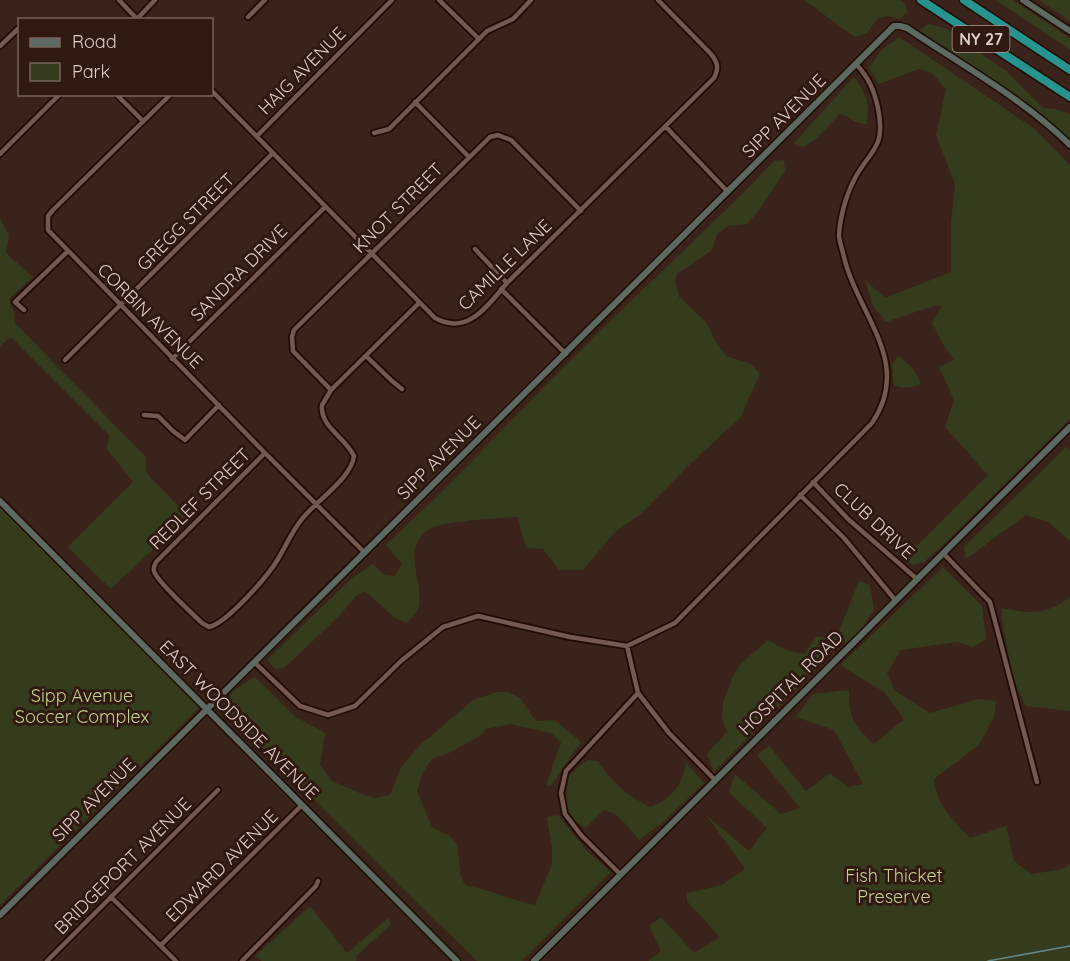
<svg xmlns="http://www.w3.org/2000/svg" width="1070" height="961" viewBox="0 0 1070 961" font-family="Quicksand,sans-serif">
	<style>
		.green { fill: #353c1d }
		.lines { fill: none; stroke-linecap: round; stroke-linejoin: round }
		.stream { stroke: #608685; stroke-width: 1.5 }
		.street-casing { stroke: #200b04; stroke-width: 8 }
		.secondary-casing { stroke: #200b04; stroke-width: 9 }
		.highway-casing { stroke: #200b04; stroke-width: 11 }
		.street { stroke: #73594f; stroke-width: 4.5 }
		.secondary { stroke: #5c6a62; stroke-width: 6 }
		.highway { stroke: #27938e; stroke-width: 8 }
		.labels { text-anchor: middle; stroke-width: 6; stroke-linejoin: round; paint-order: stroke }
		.shield { fill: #2f1911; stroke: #aa9892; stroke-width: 1.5 }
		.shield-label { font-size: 16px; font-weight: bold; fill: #decfc9 }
		.street-label { font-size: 18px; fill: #decfc9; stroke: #2f1911 }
		.park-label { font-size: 18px; fill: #c2d28e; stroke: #2f1911 }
	</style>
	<rect width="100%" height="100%" fill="#3a231a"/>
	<path class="green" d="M804,0H900L906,4L907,12L900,19L889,16L878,18L867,33L855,37Z
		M995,0H1013L1070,38V50Z
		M1039,0H1070V21Z
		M928,24L945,28L1006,71L1043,108L1055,109L1070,114V140L1041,114L919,31Z
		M899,37L1035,129L1070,165V419L941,547L924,562L913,565L900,556L884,542L889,535L917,546L988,475L945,427L954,400L939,367L954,360L944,346L932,323L942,306H933L886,322L874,307L864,279L885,298L951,272V223L955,184L936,135L946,89L932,73L919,69L879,84L868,68L882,50Z
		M855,78C867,96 870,103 867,124C851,123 853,118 840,114L816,139L804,147L794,143L851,80Z
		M784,160L785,171L760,209L747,224L728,226L717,234L712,250L677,274L675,280L679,297L707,323L713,337L726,356L751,364L760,374L740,418L690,464L643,512L614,533L583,570H559L543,549L527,548L522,536L518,517C500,518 444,521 431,528C398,547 426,582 418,609C416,614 410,619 406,623L394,617L365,591L356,596L339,616L293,660L283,668L275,669L267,660L352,578L373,564L384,575L395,576L402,564L386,545C452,484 512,418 576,355C641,289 710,228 774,161Z
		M0,218L9,236L6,253L33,277L9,299L14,313L15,323L146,457V471L150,477L188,516L111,589L68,547L133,482L107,449L109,435L11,337L0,346Z
		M898,356C909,363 916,371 921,384C910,388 905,389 894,385L892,365Z
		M1067,446L1070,451V541L1048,522L1026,515L966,559L964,547Z
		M0,507L200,707L0,905Z
		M943,567L982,606L986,639L973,647L957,642L901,650L887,673L895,691L930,713L978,699L996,701L994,717L979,745L934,779C935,802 954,822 970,838L1006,826L1014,861L1032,874L1063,869L1070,864V961H648L661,951L649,926L661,917L694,953L720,937L687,901V893L722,885L745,869L706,815L749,851L767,828L729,792L735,774L781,814L800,808L757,755L769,746L806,791L830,773L848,787L863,784L834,730L796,717L813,694L849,690C849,719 853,724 874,744L904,719L884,692L840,665Z
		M859,581L870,585L874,609L857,637L827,651L806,681L797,688L714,772L707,754L727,732L722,720L723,702L732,679L739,665L768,640L786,650L804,654L816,637H829L839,631Z
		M1070,597V711L1026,706L1013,680L1001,614L1002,608C1029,614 1047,615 1070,597Z
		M255,677L296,717L325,733L320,765L332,781L362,794L375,798L390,795L401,767L420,745L473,700L497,692H508L520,698L536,721L555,720L581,742L551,786L546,785L561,742L551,733L510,724L485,729L483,734L447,754L433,758L423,772L417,791L432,827L449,836L457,844L461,877L466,886C491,889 511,901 535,905L552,864V848L547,817L558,815L587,851L611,872L522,961H477L398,884L226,711C224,692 241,686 255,677Z
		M587,760L598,761C614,784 625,794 650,807C672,799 682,786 686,762L704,783L661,824L639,840C630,830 618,810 603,810L586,828C562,816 565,798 569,775Z
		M310,906L347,953L388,918L391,925L357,955L356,961H262L255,956Z"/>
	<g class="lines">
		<path class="stream" d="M988,961L1070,946"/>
		<defs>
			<path id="street" d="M119,0L138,20
				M439,0L479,39
				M248,17L265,0
				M137,19L155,0
				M0,46L20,27
				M212,91L435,318C468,336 487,306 507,283L714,78C719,68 718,63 711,54L658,0
				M116,94L143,121
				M171,94L53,210L48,216V230L265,453L365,553
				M415,102L469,157
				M666,127L728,192
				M374,133L389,129L487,31L513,19L531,0
				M257,136L392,0
				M0,154L60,94
				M475,249L507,283
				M501,289L566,354
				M24,310L15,302L67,252
				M367,357L392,381L402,389
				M172,359L325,207
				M65,360L273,153
				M331,390L293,351L292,337L294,330L490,137L498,135L511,140L581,211
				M144,415L158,416L173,431L185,440L219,405
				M265,453L156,562C155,565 153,567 154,571C156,581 193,614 202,623L209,627C227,623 268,576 278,559C286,546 292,531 302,519C316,501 351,479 354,456C345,437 320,427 322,405L331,390L419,303
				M813,482L848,519L917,579
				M800,495L844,538L896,601
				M943,553L990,602L1037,782
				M627,646L638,693L669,733L715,780
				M254,662L300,706L328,715L355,706L401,661L443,627L478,616L570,637L627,646L675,623L872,423C914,361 856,314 843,253C842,248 839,241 839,235C840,217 846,195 855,178C871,149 886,148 878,108C874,90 869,78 856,64
				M621,875L581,835L565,814L561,793L566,771L638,693
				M111,897L176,961
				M161,945L302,805
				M47,961L218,790
				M242,961L316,886L318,881"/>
			<path id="secondary" d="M1023,0L1070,31
				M0,501L457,961
				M0,915L894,26H900L907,28C960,64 1025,100 1070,145
				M534,961L1070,427"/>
			<path id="highway" d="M921,0L1070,97
				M964,0L1070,70"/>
		</defs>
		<use href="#street" class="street-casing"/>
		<use href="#secondary" class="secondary-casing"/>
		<use href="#highway" class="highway-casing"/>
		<use href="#street" class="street"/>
		<use href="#secondary" class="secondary"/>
		<use href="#highway" class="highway"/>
	</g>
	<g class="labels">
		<rect class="shield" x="952.5" y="26" width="57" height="26" rx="4.5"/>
		<g class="shield-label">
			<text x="981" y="45">NY 27</text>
		</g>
		<g class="street-label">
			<text transform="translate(302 71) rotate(-45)" y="6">HAIG AVENUE</text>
			<text transform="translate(784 116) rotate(-45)" y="6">SIPP AVENUE</text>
			<text transform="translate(398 208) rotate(-45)" y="6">KNOT STREET</text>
			<text transform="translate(186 222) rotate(-45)" y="6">GREGG STREET</text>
			<text transform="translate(505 265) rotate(-44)" y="6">CAMILLE LANE</text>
			<text transform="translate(239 273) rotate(-45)" y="6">SANDRA DRIVE</text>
			<text transform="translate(150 316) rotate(45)" y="6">CORBIN AVENUE</text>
			<text transform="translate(439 458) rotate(-45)" y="6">SIPP AVENUE</text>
			<text transform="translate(200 499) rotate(-45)" y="6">REDLEF STREET</text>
			<text transform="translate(874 521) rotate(43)" y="6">CLUB DRIVE</text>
			<text transform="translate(791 683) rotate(-45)" y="6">HOSPITAL ROAD</text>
			<text transform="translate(239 720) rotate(45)" y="6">EAST WOODSIDE AVENUE</text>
			<text transform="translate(94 800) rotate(-45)" y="6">SIPP AVENUE</text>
			<text transform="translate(123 866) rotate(-45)" y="6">BRIDGEPORT AVENUE</text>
			<text transform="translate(222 866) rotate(-45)" y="6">EDWARD AVENUE</text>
		</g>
		<g class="park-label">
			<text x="82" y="702">Sipp Avenue<tspan x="82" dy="21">Soccer Complex</tspan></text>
			<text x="894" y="882">Fish Thicket<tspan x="894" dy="21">Preserve</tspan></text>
		</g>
	</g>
	<rect x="18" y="18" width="195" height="78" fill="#2f1911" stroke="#75625b" stroke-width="1.5"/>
	<rect x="30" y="38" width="30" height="9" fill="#5c6a62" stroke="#75625b" stroke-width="1.5"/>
	<text x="72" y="48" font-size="18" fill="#decfc9">Road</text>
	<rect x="30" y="63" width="30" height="18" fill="#353c1d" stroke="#75625b" stroke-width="1.5"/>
	<text x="72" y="78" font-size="18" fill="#decfc9">Park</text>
</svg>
